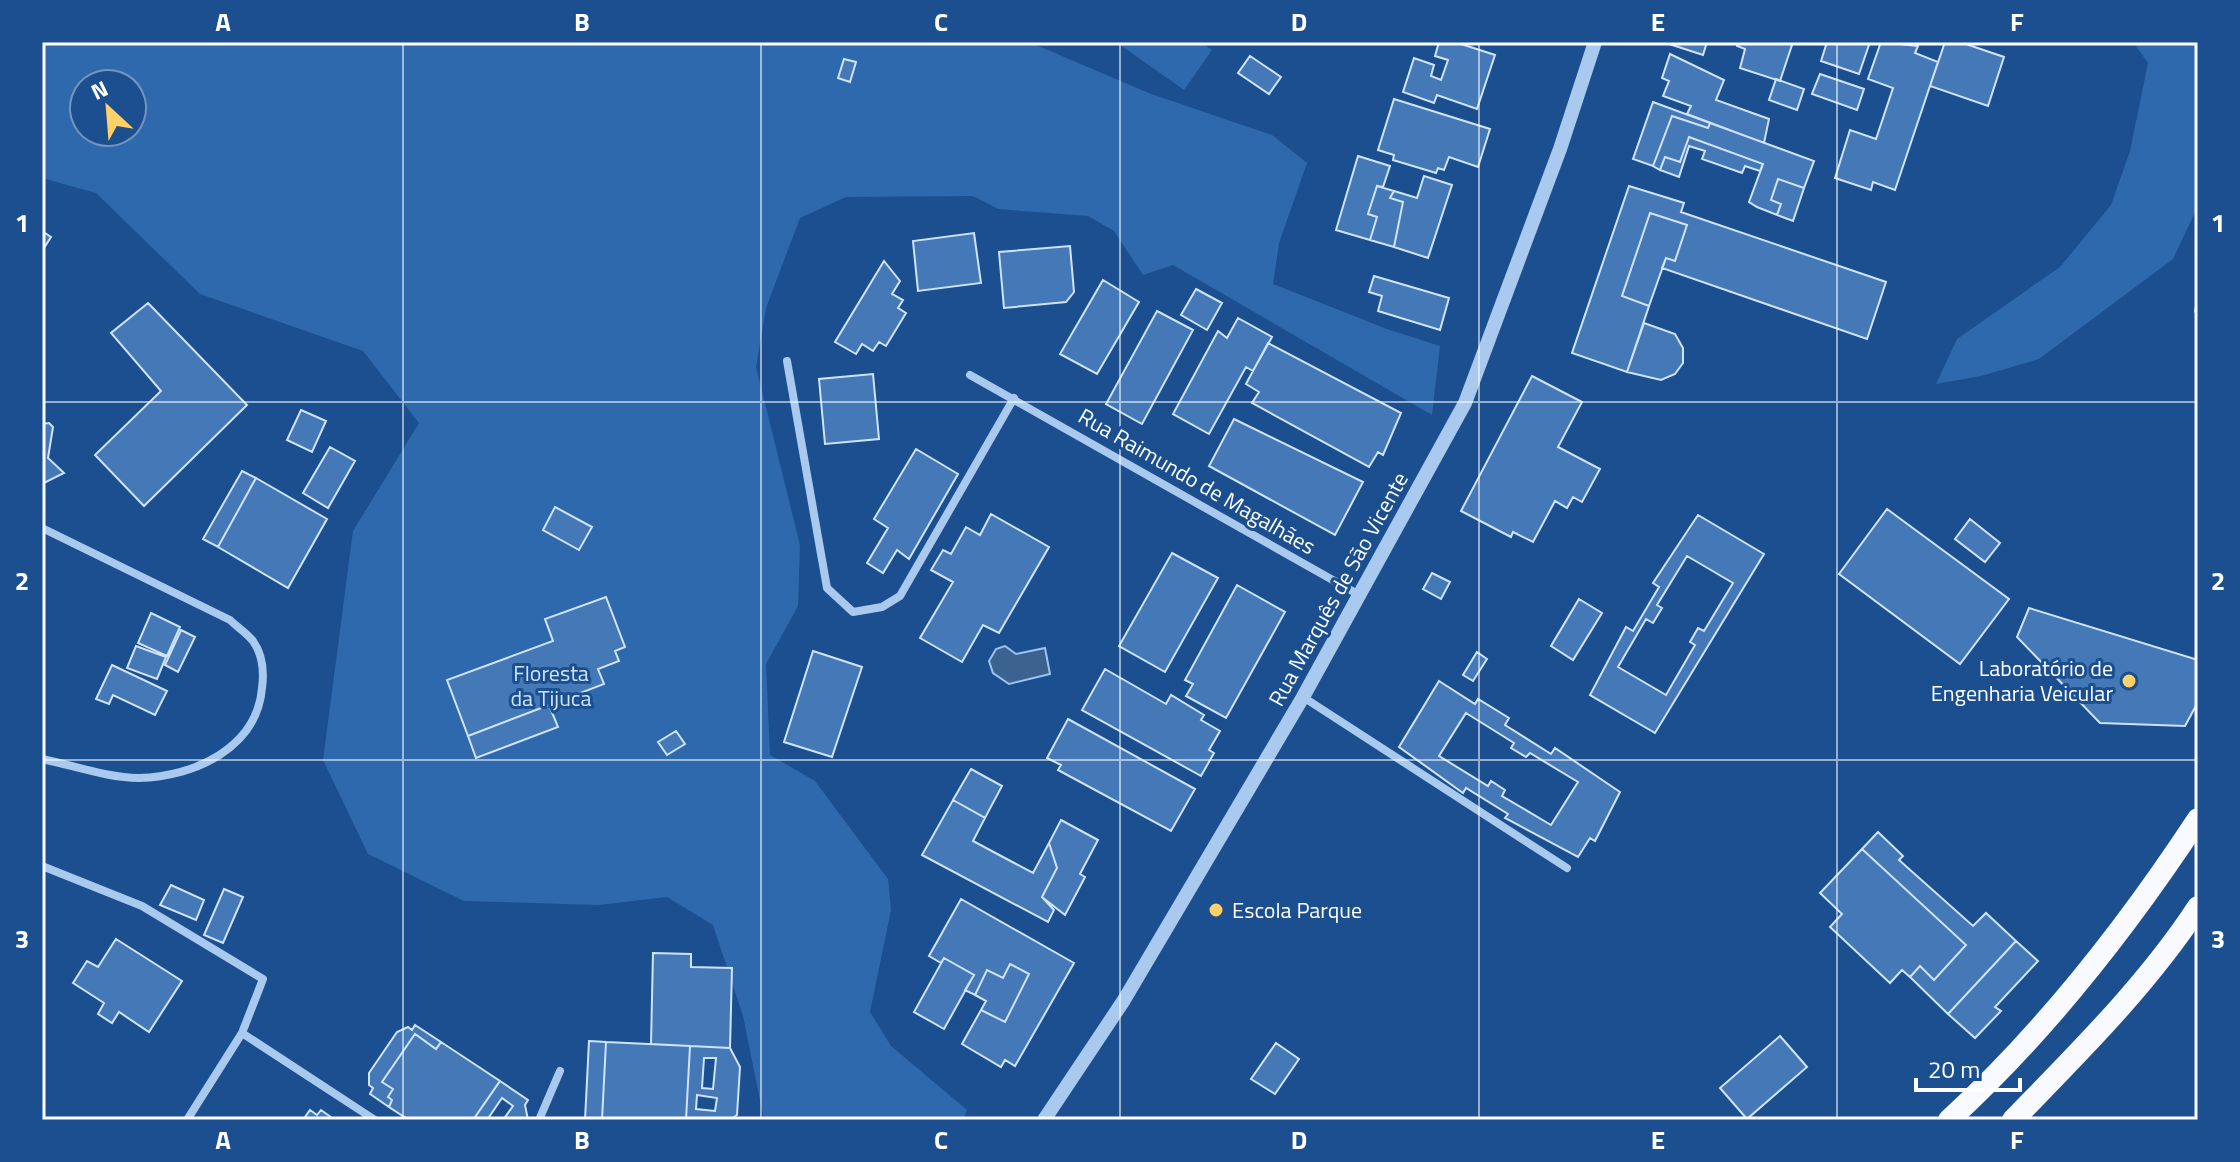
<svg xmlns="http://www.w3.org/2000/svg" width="2240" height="1162" viewBox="0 0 2240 1162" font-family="'Titillium Web',sans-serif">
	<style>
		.green { fill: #2e69ad; fill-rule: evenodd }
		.water { fill: #3c6290; stroke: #9cc4f0; stroke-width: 2 }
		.building { fill: #4478b7; stroke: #cfe3fa; stroke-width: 2; fill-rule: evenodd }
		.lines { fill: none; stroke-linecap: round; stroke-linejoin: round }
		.service { stroke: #a9c9ee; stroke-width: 6 }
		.minor { stroke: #a9c9ee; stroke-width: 8 }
		.tertiary { stroke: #a9c9ee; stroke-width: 14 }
		.trunk { stroke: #f8faff; stroke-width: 22 }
		.grid { fill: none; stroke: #fff; stroke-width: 2; stroke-opacity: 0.55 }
		.poi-dot { fill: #ffd166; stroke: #1b4f8f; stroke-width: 3 }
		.labels { text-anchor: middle; stroke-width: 6; stroke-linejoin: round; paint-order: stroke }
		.street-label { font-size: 22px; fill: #fff; stroke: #1b4f8f }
		.poi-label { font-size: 22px; fill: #fff; stroke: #1b4f8f; text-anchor: end }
		.park-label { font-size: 22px; fill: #cfe3fa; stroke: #1b4f8f }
		.neatline { fill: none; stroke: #fff; stroke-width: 3 }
		.grid-label { font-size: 26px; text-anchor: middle; font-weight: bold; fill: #fff }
	</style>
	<rect width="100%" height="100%" fill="#1b4f8f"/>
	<path class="green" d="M42,42H1029L1151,94L1272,135L1307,163L1279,243L1273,284L1387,329L1440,346L1432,415L1173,265L1143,275L1114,231L1088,216L998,209L973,196L846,197L800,218L766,308L756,367L800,545L798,606L766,664L770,755L815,781L888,879L891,910L870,1012L891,1046L967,1110L963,1120H764L743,1016L713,925L667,897L598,905L464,901L368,854L323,760L353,531L419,423L363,351L200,294L96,193L42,178ZM84,84H132V132H84Z
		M1116,42H1200L1212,50L1184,90Z
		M2133,42H2198V206L2173,259L2039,359L1981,376L1936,384L1957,339L2060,267L2111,205L2130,151L2148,63Z"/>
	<path class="water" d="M1005,646L1016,654L1045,648L1050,674L1009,684L993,673L989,661L996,649Z"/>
	<path class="building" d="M1439,42H1455L1495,55L1477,109L1437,95L1434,103L1403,92L1414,58L1434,65L1431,76L1441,80L1448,60L1435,56Z
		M1663,42H1707L1703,55Z
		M1738,42H1793L1780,81L1740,68L1745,49L1737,46Z
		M1827,42H1870L1859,74L1821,61Z
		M1881,42L1918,46L1915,53L1938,62L1895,190L1873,182L1871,190L1835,178L1850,130L1876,139L1893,88L1868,79Z
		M1945,42H1960L2004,57L1988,106L1930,86Z
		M1670,54L1724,80L1716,100L1769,119L1764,143L1687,114L1691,106L1663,96L1669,81L1662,78Z
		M1250,56L1281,77L1269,94L1238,73Z
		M844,59L856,62L850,82L838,78Z
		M1820,74L1864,89L1857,110L1812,94Z
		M1776,79L1804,89L1797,110L1769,100Z
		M1394,99L1490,129L1478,167L1449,157L1444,170L1438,168L1436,173L1393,160L1394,155L1378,150Z
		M1653,102L1710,123L1708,128L1672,116L1653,166L1633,159Z
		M1672,116L1708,128L1710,123L1814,161L1804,188L1778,179L1771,200L1781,204L1777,215L1757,207L1749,202L1763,164L1689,137L1680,162L1665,157L1660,170L1653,166Z
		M1689,137L1763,164L1760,171L1745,166L1742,173L1702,159L1705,151L1689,146L1679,177L1660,170L1665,157L1680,162Z
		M1358,156L1390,166L1383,187L1377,186L1368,214L1377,217L1370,240L1336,230Z
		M1424,176L1452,185L1428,258L1394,247L1403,202L1390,198L1394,191L1417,198Z
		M1778,179L1804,188L1793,221L1777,215L1781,204L1771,200Z
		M1377,186L1394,191L1390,198L1403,202L1394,247L1370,240L1377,217L1368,214Z
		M1629,186L1684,203L1681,212L1886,282L1867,339L1662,268L1666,258L1675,261L1687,225L1650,213L1622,296L1649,306L1627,372L1572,353Z
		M1650,213L1687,225L1675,261L1666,258L1649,306L1622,296Z
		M42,231L51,237L42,251Z
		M974,233L981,283L918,291L913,241Z
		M1070,246L1074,292L1066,302L1004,308L999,252Z
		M884,261L900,281L892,294L903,300L898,308L906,313L886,346L879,342L873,351L862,344L856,354L835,342Z
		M1374,276L1449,298L1440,330L1378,311L1382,296L1369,292Z
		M1103,280L1139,302L1097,374L1060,354Z
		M1196,289L1222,303L1207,330L1181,315Z
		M148,303L247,405L144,506L95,455L161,391L111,333Z
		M1157,311L1193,330L1142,424L1106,404Z
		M1238,318L1272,337L1253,371L1246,367L1209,434L1173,414L1218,331L1227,338Z
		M1644,323L1675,334L1683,348V363L1675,374L1661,380L1627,372Z
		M1268,343L1401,413L1383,455L1378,452L1369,467L1252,403L1259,392L1246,384Z
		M873,374L879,439L825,444L819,379Z
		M1532,376L1582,402L1558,447L1600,469L1582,502L1573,497L1567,508L1555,501L1533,542L1513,532L1511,537L1461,511Z
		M301,410L326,421L312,452L287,440Z
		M1234,419L1363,482L1335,535L1209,466Z
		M49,423L53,427L48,458L64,473L42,484V424Z
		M330,447L355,461L328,508L303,493Z
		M916,449L958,474L909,559L897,550L883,573L867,563L888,528L874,519Z
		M242,471L256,478L218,547L203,539Z
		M256,478L327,519L288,588L218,547Z
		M555,507L592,527L579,550L543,530Z
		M1887,509L2009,599L1960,664L1839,574Z
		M991,514L1049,547L999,633L983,625L962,662L920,638L953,582L931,570L943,550L951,554L966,527L980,535Z
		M1698,515L1764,554L1655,733L1590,695L1626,627L1633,631L1659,587L1653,583ZM1687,556L1733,583L1704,631L1698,628L1690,642L1695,645L1666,695L1618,667L1646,619L1653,623L1662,608L1657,605Z
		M1970,519L2000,543L1985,562L1955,539Z
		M1172,553L1218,578L1165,672L1119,646Z
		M1432,573L1450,582L1441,599L1423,589Z
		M1237,585L1285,612L1226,718L1186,696L1193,684L1185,680Z
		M606,597L625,647L615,651L619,661L598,669L604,684L468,736L447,680L553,641L545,619Z
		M1579,599L1602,613L1573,660L1551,646Z
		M2029,608L2198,660V702L2185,726L2100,723L2017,637Z
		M151,613L180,627L167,656L138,643Z
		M181,630L195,637L178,672L165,665Z
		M136,646L166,657L157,679L127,668Z
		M813,651L862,667L832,757L784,742Z
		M1477,652L1487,659L1473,681L1463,675Z
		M112,665L167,691L155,715L113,695L109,704L96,699Z
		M1105,669L1166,704L1171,695L1204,715L1201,720L1220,731L1209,750L1214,753L1201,776L1082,710Z
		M1439,681L1475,704L1478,699L1509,718L1505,725L1551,754L1555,748L1620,792L1595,841L1590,838L1578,857L1505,818L1508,814L1466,788L1463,793L1399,747ZM1466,713L1514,743L1511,748L1526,757L1530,753L1578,782L1551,825L1502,796L1505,790L1491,781L1488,786L1439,756Z
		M549,705L558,727L476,758L468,736Z
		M1068,719L1195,789L1171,831L1058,770L1061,765L1047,758Z
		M676,731L685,744L667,755L658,742Z
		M971,769L1002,786L985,818L953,800Z
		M953,800L985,818L973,841L1033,873L1049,843L1057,868L1042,897L1054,910L1048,922L922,855Z
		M1061,820L1098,840L1080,874L1085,877L1065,915L1042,897L1057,868L1049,843Z
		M1878,832L1903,856L1899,860L1973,926L1986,913L2016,941L1948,1014L1910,977L1920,966L1934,980L1966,945L1862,849Z
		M1862,849L1966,945L1934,980L1920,966L1910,977L1902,970L1890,983L1830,927L1842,914L1820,893Z
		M171,885L204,900L196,920L160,905Z
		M224,889L243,897L223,943L204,935Z
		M961,899L1074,963L1015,1066L1005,1060L1001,1067L962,1044L981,1010L1005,1022L1029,974L1010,964L1003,978L987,970L975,995L965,990L974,975L944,958L941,963L929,956Z
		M116,939L182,981L149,1032L119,1012L112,1023L98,1014L104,1003L73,983L87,961L98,967Z
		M2016,941L2038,961L1995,1007L2001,1011L1975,1038L1948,1014Z
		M653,953L691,954V967L732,968L730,1048L651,1044Z
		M944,958L974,975L944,1029L914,1012Z
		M1010,964L1029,974L1005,1022L981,1010L986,1001L975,995L987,970L1003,978Z
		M415,1025L441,1042L436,1049L415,1034L382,1082L393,1089L388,1097L392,1100L389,1107L370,1094L373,1088L369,1085V1073L397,1032L408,1027L412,1030Z
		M415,1034L436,1049L441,1042L500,1081L473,1120H409L389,1107L392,1100L388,1097L393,1089L382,1082Z
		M1780,1036L1807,1067L1747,1119L1720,1088Z
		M589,1041L606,1042L602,1120H585Z
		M606,1042L690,1046L686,1120H602Z
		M1276,1043L1299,1059L1275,1094L1251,1079Z
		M690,1046L730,1048L740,1067L737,1115L730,1120H686ZM704,1058H716L713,1089L702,1088ZM697,1095L717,1098L715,1111L696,1109Z
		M500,1081L528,1100L525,1105L528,1120H503L513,1106L502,1098L487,1120H473Z
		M310,1110L317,1115L321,1110L335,1120H303Z"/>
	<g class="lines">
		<path class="service" d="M2197,311L2198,308"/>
		<path class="minor" d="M787,361L827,588L853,612L882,607L900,596L1014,398
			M970,375L1361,596
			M42,528L230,620C237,627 247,633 253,641C263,655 264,673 262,688C257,748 194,777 139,778C108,778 72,765 42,759
			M1303,697L1567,868
			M42,866L142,906L263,979L242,1033L187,1120
			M242,1033L375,1120
			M539,1120L560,1071"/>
		<path class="tertiary" d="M1044,1120L1124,1000L1303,697L1465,403L1560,149L1595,42"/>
		<path class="trunk" d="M1949,1120C2045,1032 2127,927 2198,819
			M2013,1120C2078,1053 2147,985 2198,907"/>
	</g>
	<path class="grid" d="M403,42V1120M761,42V1120M1120,42V1120M1479,42V1120M1837,42V1120M42,402H2198M42,760H2198"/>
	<g class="poi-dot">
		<circle cx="2129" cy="681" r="8"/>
		<circle cx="1216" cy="910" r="8"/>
	</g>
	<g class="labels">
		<g class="street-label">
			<text transform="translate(1197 481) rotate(30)" y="8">Rua Raimundo de Magalhães</text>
			<text transform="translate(1338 589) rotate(-61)" y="8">Rua Marquês de São Vicente</text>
		</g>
		<g class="poi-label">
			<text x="2113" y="676">Laboratório de<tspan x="2113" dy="25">Engenharia Veicular</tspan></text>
			<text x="1232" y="918" text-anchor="start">Escola Parque</text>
		</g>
		<g class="park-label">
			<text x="551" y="681">Floresta<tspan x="551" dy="25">da Tijuca</tspan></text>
		</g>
	</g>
	<rect width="2240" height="1162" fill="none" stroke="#1b4f8f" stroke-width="88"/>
	<g transform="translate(108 108) rotate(334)"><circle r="38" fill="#1b4f8f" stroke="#7695bc" stroke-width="2"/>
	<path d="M0-6L14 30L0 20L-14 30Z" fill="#ffd166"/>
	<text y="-12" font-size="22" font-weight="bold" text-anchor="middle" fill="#ffffff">N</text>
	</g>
	<path d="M1916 1078v12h104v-12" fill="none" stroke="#ffffff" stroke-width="4"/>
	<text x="1928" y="1078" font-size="24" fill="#ffffff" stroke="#1b4f8f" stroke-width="6" paint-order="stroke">20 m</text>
	<rect x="44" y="44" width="2152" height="1074" class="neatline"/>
	<g class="grid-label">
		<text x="223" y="31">A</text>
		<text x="582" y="31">B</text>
		<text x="941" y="31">C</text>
		<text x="1299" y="31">D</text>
		<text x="1658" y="31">E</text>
		<text x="2017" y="31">F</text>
		<text x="22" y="232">1</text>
		<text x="2218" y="232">1</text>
		<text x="22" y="590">2</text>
		<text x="2218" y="590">2</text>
		<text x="22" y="948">3</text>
		<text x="2218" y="948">3</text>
		<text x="223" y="1149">A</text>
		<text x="582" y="1149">B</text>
		<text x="941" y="1149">C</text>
		<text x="1299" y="1149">D</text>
		<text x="1658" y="1149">E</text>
		<text x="2017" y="1149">F</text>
	</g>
</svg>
